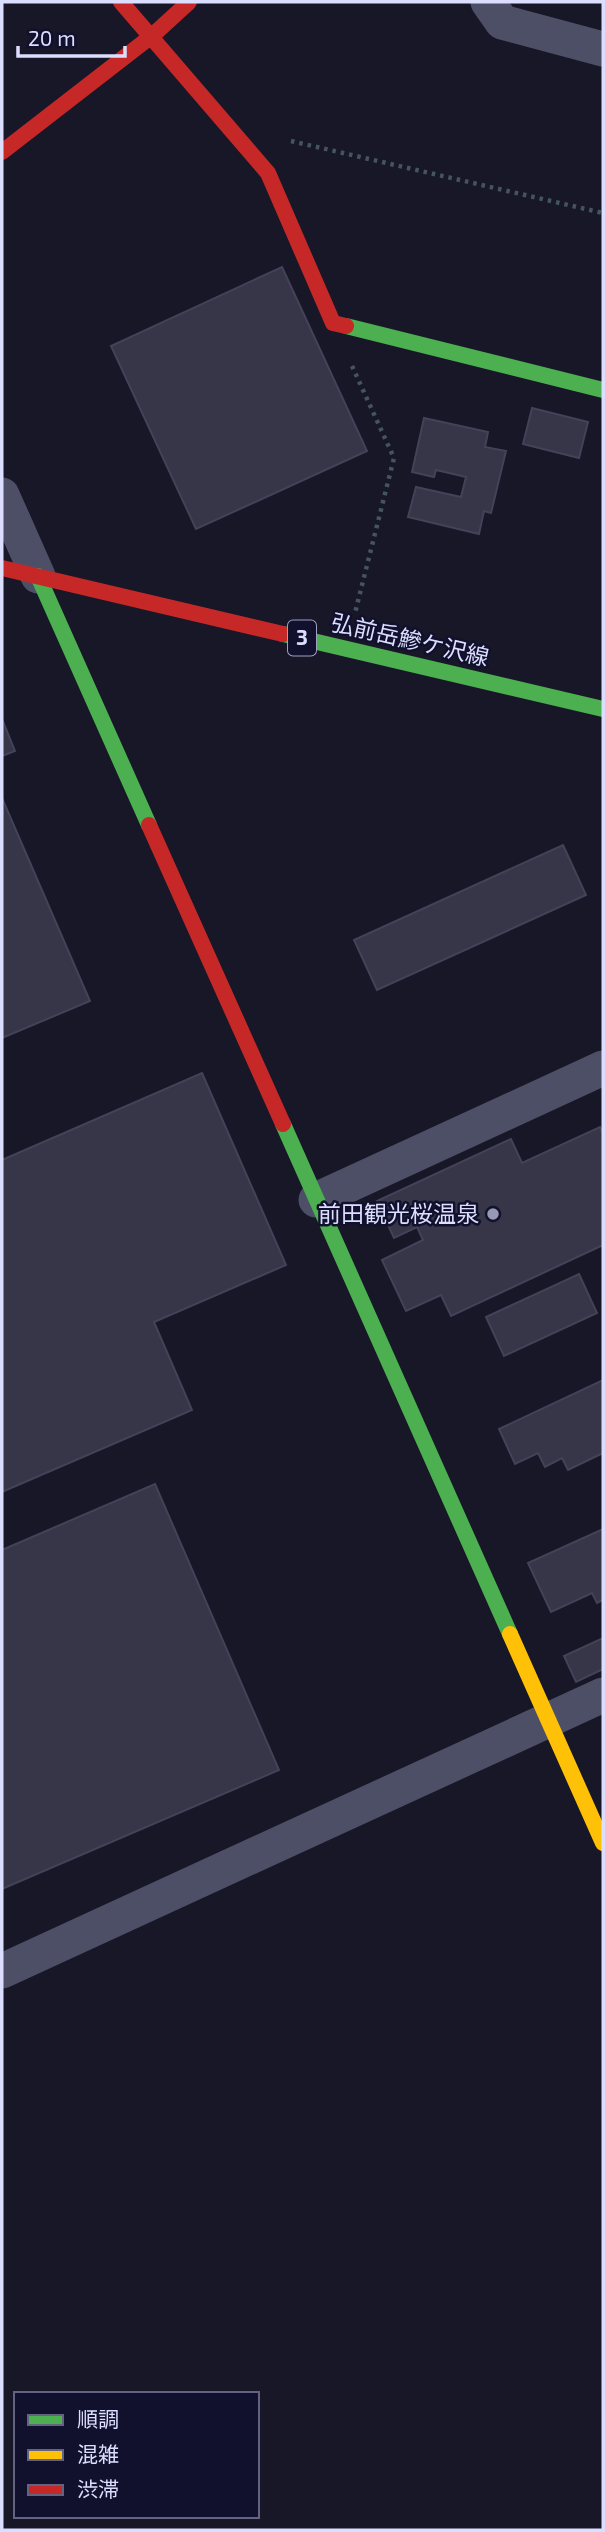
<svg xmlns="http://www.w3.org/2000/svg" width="605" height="2532" viewBox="0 0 605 2532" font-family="'Exo 2','Noto Sans JP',sans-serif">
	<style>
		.building { fill: #363648; stroke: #434259; stroke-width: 2 }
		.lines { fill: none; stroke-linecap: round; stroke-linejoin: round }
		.path { stroke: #445461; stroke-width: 4.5; stroke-dasharray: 3.5 5; stroke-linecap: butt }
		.street { stroke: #4d4f67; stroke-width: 35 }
		.fast { stroke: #4caf50; stroke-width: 16 }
		.slow { stroke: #ffc107; stroke-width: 16 }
		.jam { stroke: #c62828; stroke-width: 16 }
		.poi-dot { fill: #9798b3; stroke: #11112d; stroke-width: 2.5 }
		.labels { text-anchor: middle; stroke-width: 5; stroke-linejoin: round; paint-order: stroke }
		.shield { fill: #11112d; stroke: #9fa0c0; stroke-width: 2 }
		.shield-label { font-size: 21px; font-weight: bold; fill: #dcdeff }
		.street-label { font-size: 23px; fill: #dcdeff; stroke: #11112d }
		.poi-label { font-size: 23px; fill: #dcdeff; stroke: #11112d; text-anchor: end }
	</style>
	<rect width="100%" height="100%" fill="#171727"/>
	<path class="building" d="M282,267L367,451L196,529L111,346Z
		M532,408L588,422L579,458L523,444Z
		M424,418L488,432L485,447L506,451L491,513L484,511L479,534L408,517L416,487L461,497L466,477L436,470L434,477L412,472Z
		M2,719L15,751L2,756Z
		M2,798L90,1001L2,1038Z
		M563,845L586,895L377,990L354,940Z
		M202,1073L286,1265L154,1322L192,1410L2,1492V1160Z
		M600,1127L603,1134V1245L451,1316L441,1295L406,1311L382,1260L423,1240L417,1227L394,1238L377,1201L511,1139L522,1163Z
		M579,1274L597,1313L504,1356L486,1317Z
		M603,1380V1453L568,1470L562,1458L545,1467L538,1453L515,1464L499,1429Z
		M155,1484L279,1770L2,1889V1550Z
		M603,1529V1600L597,1603L592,1593L551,1612L528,1563Z
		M603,1638V1669L576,1682L564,1656Z"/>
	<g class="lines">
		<path class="path" d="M291,141L603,213
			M352,366L394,458L355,613"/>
		<path class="street" d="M488,2L502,22L603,49
			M2,495L38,576
			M316,1200L603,1068
			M2,1971L603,1695"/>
		<path class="fast" d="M346,326L603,390
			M38,576L149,825
			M283,634L603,709
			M283,1124L510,1634"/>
		<path class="slow" d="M510,1634L603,1843"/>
		<path class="jam" d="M121,2L268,173L333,323L346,326
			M2,152L153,35L189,2
			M2,568L283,634
			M149,825L283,1124"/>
	</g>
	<circle class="poi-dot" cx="493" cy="1214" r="7"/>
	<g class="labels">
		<rect class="shield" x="288" y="620.5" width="28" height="35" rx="5"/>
		<g class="shield-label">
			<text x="302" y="645">3</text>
		</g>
		<g class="street-label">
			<text transform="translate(410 640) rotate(13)" y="8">弘前岳鰺ケ沢線</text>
		</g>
		<g class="poi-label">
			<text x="479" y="1222">前田観光桜温泉</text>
		</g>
	</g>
	<rect width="605" height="2532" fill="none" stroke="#dcdeff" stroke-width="7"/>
	<rect x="14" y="2392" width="245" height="126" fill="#11112d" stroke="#626381" stroke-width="2"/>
	<rect x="28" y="2415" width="35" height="10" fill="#4caf50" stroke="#626381" stroke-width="2"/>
	<text x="77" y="2427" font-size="21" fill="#dcdeff">順調</text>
	<rect x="28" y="2450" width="35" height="10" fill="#ffc107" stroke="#626381" stroke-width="2"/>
	<text x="77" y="2462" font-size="21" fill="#dcdeff">混雑</text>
	<rect x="28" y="2485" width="35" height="10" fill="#c62828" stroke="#626381" stroke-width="2"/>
	<text x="77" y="2497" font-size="21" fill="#dcdeff">渋滞</text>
	<path d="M18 46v10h107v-10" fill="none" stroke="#dcdeff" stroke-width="3.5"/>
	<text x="28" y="46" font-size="21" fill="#dcdeff" stroke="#11112d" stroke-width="5" paint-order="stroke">20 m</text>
</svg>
